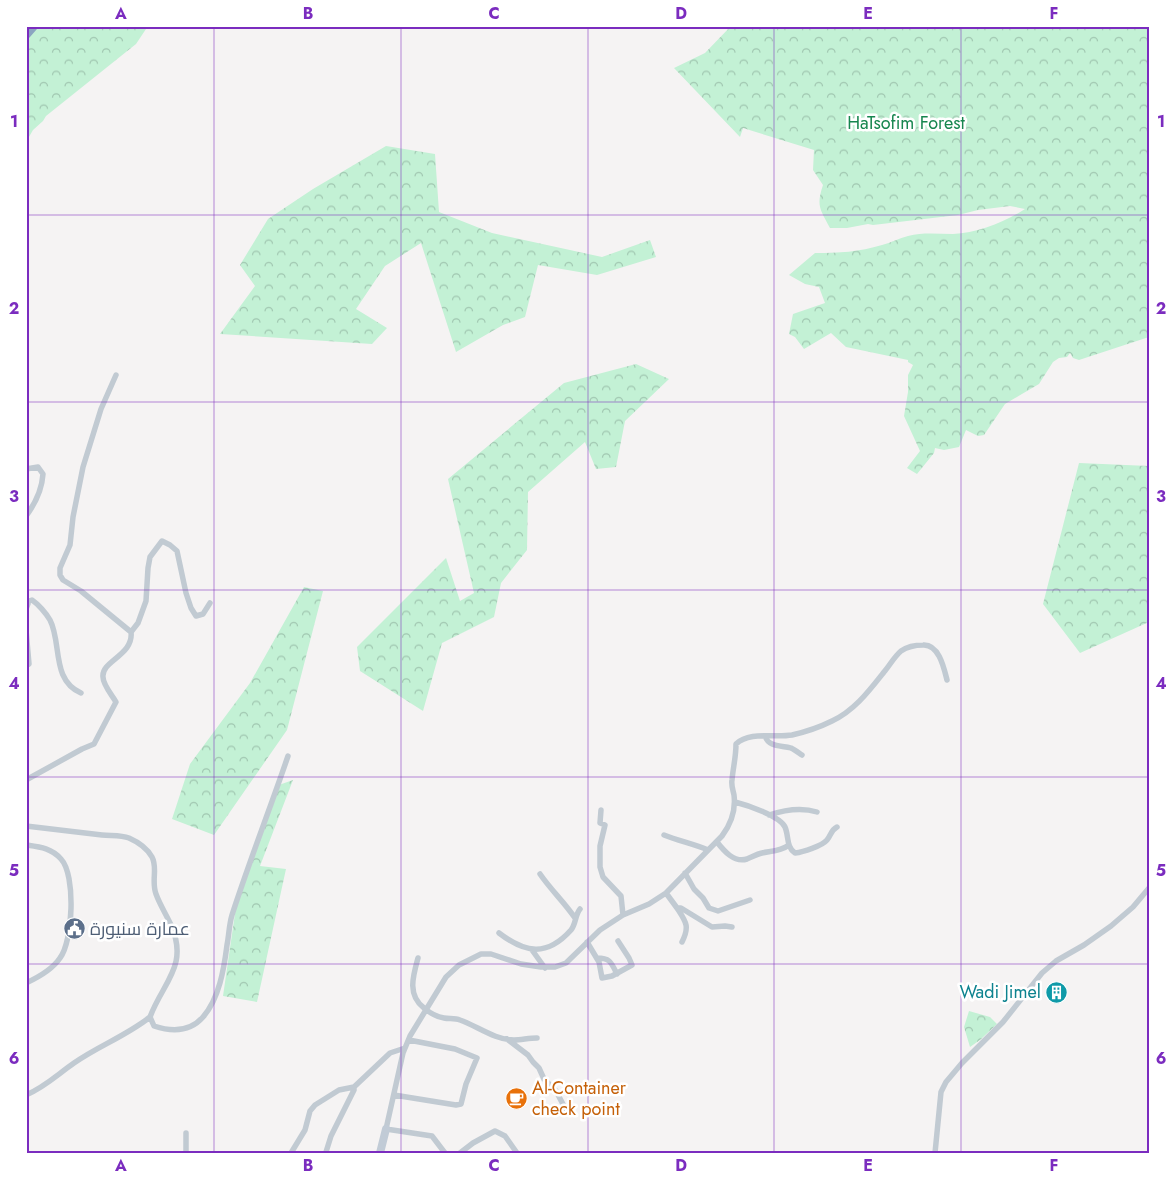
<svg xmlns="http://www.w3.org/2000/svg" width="1175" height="1179" viewBox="0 0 1175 1179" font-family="Jost,Cairo,sans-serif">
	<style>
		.forest { fill: url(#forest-crowns) }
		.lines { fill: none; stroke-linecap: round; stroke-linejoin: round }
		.street { stroke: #c1cad2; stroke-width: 5.5 }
		.secondary { stroke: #c1cbd6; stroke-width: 8 }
		.highway { stroke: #8ba5c1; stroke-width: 10 }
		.grid { fill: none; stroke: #7b2cbf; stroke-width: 1; stroke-opacity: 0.55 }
		.labels { text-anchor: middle; stroke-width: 5; stroke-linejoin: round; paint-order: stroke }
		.park-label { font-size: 18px; fill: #17864f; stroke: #fff }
		.service-label { font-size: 18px; fill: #4e5e75; stroke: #fff; text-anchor: start }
		.culture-label { font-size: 18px; fill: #0d838f; stroke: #fff; text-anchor: end }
		.food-label { font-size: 18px; fill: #c56008; stroke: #fff; text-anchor: start }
		.neatline { fill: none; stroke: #7b2cbf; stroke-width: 2 }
		.grid-label { font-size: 16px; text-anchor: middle; font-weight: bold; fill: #7b2cbf }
	</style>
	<defs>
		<pattern id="forest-crowns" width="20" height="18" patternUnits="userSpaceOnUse" patternTransform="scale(1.25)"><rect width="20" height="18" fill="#c3f1d5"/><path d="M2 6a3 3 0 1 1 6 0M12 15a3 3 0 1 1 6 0" fill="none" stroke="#a0c6b0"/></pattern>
	</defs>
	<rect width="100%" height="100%" fill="#f5f3f3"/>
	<path class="forest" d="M38,26H148L136,44L46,116L43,121L33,130L26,142V40Z
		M731,26L838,28L863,26H1149V337L1079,360L1073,358L1070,353L1067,357L1059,358L1053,362L1039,384L1005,404L984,435L978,436L966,430L959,447L944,450L935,448L934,453L917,474L907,468L920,451L904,416L908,392V375L913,365L908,362V360L846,347L831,333L804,349L795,337L789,334L793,314L825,303L819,287L805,284L789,275L815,253C839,253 859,252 882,245C891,243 899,238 908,236C923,232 938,234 953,234C977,233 1005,222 1025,209L1010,206L978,210L958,215L873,225L868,224L847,228H830C820,209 816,206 823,185L813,170L814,150L743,128L740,137L674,68L705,53Z
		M386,146L435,154L439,212L492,233L602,257L650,240L656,257L597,275L538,265L525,317L503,325L456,352L421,243L385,266L356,309L387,328L372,344L220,334L255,286L240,265L268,219L313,189Z
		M636,364L669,379L625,421L616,467L596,469L585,442L528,492L527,550L501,583L494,617L442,643L423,711L360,671L357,647L446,558L460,601L474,593L448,479L564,383Z
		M1079,463L1149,466V622L1080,653L1043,604Z
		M304,587L323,591L287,730L214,835L172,819L190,764L250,683Z
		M293,780L260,866L286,869L257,1002L223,996L238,893L276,786Z
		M969,1011L990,1017L997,1024L980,1040L970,1047L964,1027Z"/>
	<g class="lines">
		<path class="street" d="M26,469L38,467L43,474C42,489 35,504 26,516
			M26,609L29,601L32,600C38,604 46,613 50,620C62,643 51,680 81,693
			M26,630L29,664L26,666
			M131,632L138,623L146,601L148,568L150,557L162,541L170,545L177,551L186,593L191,608L196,616L203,614L210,603
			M765,736C769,748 782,745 791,748C795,750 799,753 802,755
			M26,780L82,749L94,744L116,702C112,695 103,685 103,677C101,661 134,655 131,632L81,591L63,580L60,575V568L70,545L73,517L83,467L101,409L116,375
			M735,802C747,805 780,816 785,827C789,836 786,847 795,853C803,852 822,846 827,840C831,835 831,830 837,827
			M601,810L600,823L605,825L600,846V867L603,877L621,896L623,915
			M769,815C784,810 801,807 817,812
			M26,826C52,829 77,832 102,835C111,836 121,835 129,838C138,842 147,848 152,857C158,868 151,881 156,894C160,905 166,914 171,925C189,966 163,982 150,1017L154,1026C172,1032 190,1032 203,1017C219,999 224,969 227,945C229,935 229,925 232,915C249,862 270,809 288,756
			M664,835C679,841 694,844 708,850
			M717,842C724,851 734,863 747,859C752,857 757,854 762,853C772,851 781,851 789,845
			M26,845C40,847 51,848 61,859C76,875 73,941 60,958C52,970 39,977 26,983
			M685,873L694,889L703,898L709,908L718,911L750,900
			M540,874C551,890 565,903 575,918
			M666,893L677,908H681L712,927L725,926L732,927
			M677,908C686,922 690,926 682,942
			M499,933C525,953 547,957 571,930C576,924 575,915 580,909
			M587,942L599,962L602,978L612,976L632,965L629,958L618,941
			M532,950L545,968
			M418,958C413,976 407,995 424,1008C430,1013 437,1017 444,1018C449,1019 455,1018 460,1020C477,1026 495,1040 514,1040C521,1040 529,1038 537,1038
			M597,958C610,958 611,962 617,974
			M507,1039L528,1055L533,1062L539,1068L544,1079L556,1091L565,1108
			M26,1095C45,1087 58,1074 74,1063C98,1046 126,1036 150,1017
			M394,1095L456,1105L461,1104L466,1084L477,1058L455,1049L409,1040
			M186,1133V1153
			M326,1152L331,1136L354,1090V1087
			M291,1153L305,1130L310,1111L315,1105L339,1090L354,1087L390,1053L405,1048
			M445,1153L432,1136L386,1129L403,1053L410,1036L446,977L459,965L481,954H491L521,964L541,967H555L566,963L600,930L623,915L649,904L666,893L722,836C731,824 736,811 734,795C733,790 731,785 732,780C733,768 736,757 736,744C750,731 774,738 792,735C805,732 820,727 832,721C854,711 869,691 884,672C890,665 894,657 901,651C907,647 915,645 923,645C939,644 944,668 947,680
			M460,1153L473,1143L495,1131L505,1136L517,1153
			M935,1153L941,1092L946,1082L962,1063L1003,1022L1042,973L1056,961L1084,945L1111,926L1133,907L1149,888"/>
		<path class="secondary" d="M380,1153L386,1129"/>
		<path class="highway" d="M26,34L33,26"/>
	</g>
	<path class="grid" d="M214,26V1153M401,26V1153M588,26V1153M774,26V1153M961,26V1153M26,215H1149M26,402H1149M26,590H1149M26,777H1149M26,964H1149"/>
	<defs>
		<symbol id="civic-disc" viewBox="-11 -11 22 22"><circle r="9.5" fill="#5c6f8a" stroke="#fff"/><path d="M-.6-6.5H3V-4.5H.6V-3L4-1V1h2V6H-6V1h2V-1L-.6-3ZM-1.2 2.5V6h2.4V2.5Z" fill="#fff"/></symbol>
		<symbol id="building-disc" viewBox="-11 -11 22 22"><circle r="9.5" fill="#0f9aa8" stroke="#fff"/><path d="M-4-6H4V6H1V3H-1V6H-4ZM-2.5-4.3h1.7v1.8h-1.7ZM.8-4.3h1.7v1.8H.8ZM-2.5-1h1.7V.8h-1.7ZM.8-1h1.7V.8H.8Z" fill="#fff"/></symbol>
		<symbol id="cafe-disc" viewBox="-11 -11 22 22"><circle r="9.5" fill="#e8710a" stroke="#fff"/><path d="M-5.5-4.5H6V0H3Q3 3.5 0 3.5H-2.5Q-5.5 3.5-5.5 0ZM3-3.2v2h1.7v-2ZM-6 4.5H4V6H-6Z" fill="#fff"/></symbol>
	</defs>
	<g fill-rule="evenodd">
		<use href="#civic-disc" x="62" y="916" width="25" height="25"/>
		<use href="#building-disc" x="1044" y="980" width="25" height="25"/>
		<use href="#cafe-disc" x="504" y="1086" width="25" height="25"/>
	</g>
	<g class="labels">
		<g class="park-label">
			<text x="906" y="129">HaTsofim Forest</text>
		</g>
		<g class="service-label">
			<text x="90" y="935">عمارة سنيورة</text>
		</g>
		<g class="culture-label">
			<text x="1041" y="998">Wadi Jimel</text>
		</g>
		<g class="food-label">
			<text x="532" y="1094">Al-Container<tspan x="532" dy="21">check point</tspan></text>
		</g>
	</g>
	<rect width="1175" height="1179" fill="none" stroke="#ffffff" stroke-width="55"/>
	<rect x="28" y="28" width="1120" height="1124" class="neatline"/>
	<g class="grid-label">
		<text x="121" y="19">A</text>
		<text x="308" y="19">B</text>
		<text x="494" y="19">C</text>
		<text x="681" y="19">D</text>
		<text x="868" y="19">E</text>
		<text x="1054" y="19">F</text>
		<text x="14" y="127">1</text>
		<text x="1161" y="127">1</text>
		<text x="14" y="314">2</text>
		<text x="1161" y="314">2</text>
		<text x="14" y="502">3</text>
		<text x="1161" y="502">3</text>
		<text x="14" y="689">4</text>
		<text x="1161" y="689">4</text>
		<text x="14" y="876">5</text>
		<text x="1161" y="876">5</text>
		<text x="14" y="1064">6</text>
		<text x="1161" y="1064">6</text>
		<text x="121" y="1171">A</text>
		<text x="308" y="1171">B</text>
		<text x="494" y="1171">C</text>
		<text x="681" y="1171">D</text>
		<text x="868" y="1171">E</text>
		<text x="1054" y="1171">F</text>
	</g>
</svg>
